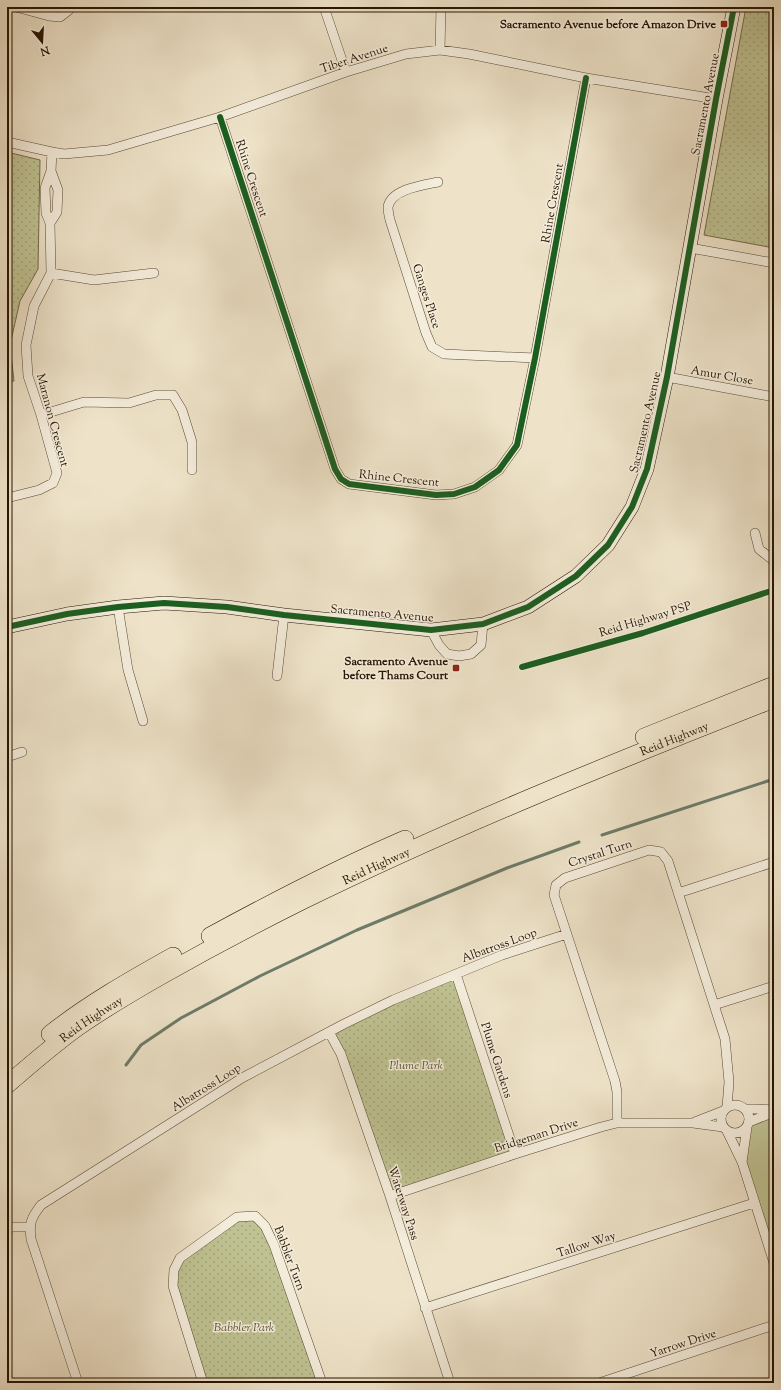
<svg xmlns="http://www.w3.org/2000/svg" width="781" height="1390" viewBox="0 0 781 1390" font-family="'Sorts Mill Goudy',serif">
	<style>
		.grass { fill: #bfc292; stroke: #736b4a }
		.park { fill: url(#park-dots); stroke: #736b4a }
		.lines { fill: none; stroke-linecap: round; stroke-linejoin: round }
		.stream { stroke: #6d7b69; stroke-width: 3 }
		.street-casing { stroke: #594833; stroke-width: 10 }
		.secondary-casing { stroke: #271401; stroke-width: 14 }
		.highway-casing { stroke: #271401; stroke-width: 18 }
		.street { stroke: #f4eddc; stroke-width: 9 }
		.secondary { stroke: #f4eddc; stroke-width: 13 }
		.highway { stroke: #eee3c9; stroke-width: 17 }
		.cycleway-casing { stroke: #f4eddc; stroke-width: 8 }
		.cycleway { stroke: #1b5e20; stroke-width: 6 }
		.poi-dot { fill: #8f2418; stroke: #f4eddc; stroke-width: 1.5 }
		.labels { text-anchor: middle; stroke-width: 3; stroke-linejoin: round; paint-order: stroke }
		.poi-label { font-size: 12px; font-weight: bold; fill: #271401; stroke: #f4eddc; text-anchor: end }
		.street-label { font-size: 12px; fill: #271401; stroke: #f4eddc }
		.park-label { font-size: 12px; font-style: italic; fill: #5c5134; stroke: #f4eddc }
	</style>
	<defs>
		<pattern id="park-dots" width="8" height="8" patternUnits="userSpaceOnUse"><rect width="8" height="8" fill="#bfc292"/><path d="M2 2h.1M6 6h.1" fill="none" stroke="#a4a67c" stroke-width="1.8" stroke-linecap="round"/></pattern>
	</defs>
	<rect width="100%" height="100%" fill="#eee3c9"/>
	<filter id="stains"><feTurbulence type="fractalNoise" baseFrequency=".005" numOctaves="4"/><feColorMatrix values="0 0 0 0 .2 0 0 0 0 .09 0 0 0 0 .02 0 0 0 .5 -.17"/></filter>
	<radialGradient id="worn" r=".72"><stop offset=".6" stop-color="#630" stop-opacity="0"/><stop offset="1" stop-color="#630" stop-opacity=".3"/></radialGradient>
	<path class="grass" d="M774,1112V1264L742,1162L747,1127Z"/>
	<path class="park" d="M746,7H774V248L704,235Z
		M7,152L40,160L38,269L20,301L10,345L14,381L7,382Z
		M456,974L515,1154L390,1196L329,1032Z
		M255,1216L265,1226L322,1383H203L173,1286L180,1258L237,1217Z"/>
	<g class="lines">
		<path class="stream" d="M602,835L774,779
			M126,1065L141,1045L181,1018L260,976L357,930L507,868L579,842"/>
		<defs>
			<path id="street" d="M16,7L49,16L60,17L69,10V7
				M324,7L346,72
				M440,50L441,7
				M220,117L335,469L341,479L349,484L436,495L454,494L475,487L499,470L517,445L535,358L586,78
				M7,142L52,152L64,154L108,150L220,117L346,72L406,54L440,50L469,54L586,78L716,99
				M438,182C424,185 391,189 388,207C388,211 389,216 390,220L426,333L432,347L444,354L535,358
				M50,223L57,212L58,190L51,171
				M690,248L774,263
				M51,273L94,280L154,273
				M667,377L774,397
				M41,415L84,402L129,403L156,395H173L182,410L192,442V470
				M7,498L39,490L53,483L57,473L41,415L28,376L26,345L34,306L51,273L50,223L46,213L45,188L51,171L52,152
				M755,533L759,549L774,561
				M118,607L128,670L143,721
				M431,630L439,645L447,654L459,656L471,654L481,645L483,624
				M277,676L284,615
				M7,757L22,752
				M678,893L774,862
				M456,974L515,1154
				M714,1005L774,986
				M329,1032L341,1054L390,1196L450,1383
				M721 1119a14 14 0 1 1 28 0a14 14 0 1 1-28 0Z
				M746,1109H756L774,1110
				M695,1122L723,1111
				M749,1122L774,1112
				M617,1123V1092L615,1081L554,895L556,885L565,878L649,850L661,852L668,861L725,1039L729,1082L727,1107
				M727,1131L742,1162L774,1263
				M742,1162L747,1127
				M390,1196L515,1154L601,1127L617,1123H693L723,1127
				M7,1228L13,1227H30
				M425,1308L754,1203
				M78,1383L31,1239C29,1223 31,1218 41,1205L242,1078L344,1024L393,1000L456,974L502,955L567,934
				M203,1383L173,1286L174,1270L180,1258L237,1217L255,1216L265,1226L274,1245L322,1383
				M599,1383L774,1325"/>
			<path id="secondary" d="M7,627L67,614L118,607L164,603L227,607L284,615L431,630L483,624L504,616L528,607L576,576L608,545L632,507L647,469L667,377L716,99L734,7"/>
			<g id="highway">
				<path d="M644,737L774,685"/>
				<path d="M210,936C274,901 338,868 405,839"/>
				<path d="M50,1034C88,1004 130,980 173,956"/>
				<path id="s1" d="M7,1085C30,1065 53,1045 78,1027C104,1009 131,993 159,977C205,951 252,926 300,902C455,826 614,762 774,699"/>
			</g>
		</defs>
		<use href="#street" class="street-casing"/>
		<use href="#secondary" class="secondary-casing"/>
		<use href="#highway" class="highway-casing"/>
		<use href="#street" class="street"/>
		<use href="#secondary" class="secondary"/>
		<use href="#highway" class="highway"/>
		<defs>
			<path id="cycleway" d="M220,117L335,469L341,479L349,484L436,495L454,494L475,487L499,470L517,445L535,358L586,78
				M7,627L67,614L118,607L164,603L227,607L284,615L431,630L483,624L504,616L528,607L576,576L608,545L632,507L647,469L667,377L716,99L734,7
				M522,667L643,633L774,590"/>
		</defs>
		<use href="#cycleway" class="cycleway-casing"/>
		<use href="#cycleway" class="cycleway"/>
	</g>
	<g class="poi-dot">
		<rect x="720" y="20" width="8" height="8" rx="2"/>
		<rect x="452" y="664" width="8" height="8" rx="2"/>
	</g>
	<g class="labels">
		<g class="poi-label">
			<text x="716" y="28">Sacramento Avenue before Amazon Drive</text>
			<text x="448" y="665">Sacramento Avenue<tspan x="448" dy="14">before Thams Court</tspan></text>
		</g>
		<g class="street-label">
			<text transform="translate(354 58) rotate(-18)" y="4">Tiber Avenue</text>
			<text transform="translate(705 104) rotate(-79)" y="4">Sacramento Avenue</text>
			<text transform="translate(252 178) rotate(72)" y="4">Rhine Crescent</text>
			<text transform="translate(552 203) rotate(-80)" y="4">Rhine Crescent</text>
			<text transform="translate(427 296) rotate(72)" y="4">Ganges Place</text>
			<text transform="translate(722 375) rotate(10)" y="4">Amur Close</text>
			<text transform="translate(53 420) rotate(75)" y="4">Maranon Crescent</text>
			<text transform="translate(645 422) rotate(-77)" y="4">Sacramento Avenue</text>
			<text transform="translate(399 478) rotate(6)" y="4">Rhine Crescent</text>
			<text transform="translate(382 613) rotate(5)" y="4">Sacramento Avenue</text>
			<text transform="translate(645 619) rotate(-17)" y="4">Reid Highway PSP</text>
			<text dy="4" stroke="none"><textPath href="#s1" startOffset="755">Reid Highway</textPath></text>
			<text transform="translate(600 853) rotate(-18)" y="4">Crystal Turn</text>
			<text dy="4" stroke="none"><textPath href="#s1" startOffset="431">Reid Highway</textPath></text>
			<text transform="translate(499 945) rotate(-20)" y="4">Albatross Loop</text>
			<text dy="4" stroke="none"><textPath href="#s1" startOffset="107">Reid Highway</textPath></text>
			<text transform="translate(497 1060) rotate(72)" y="4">Plume Gardens</text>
			<text transform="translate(206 1087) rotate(-32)" y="4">Albatross Loop</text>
			<text transform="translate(536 1135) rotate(-18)" y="4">Bridgeman Drive</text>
			<text transform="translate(404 1203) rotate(72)" y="4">Waterway Pass</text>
			<text transform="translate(586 1244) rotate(-18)" y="4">Tallow Way</text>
			<text transform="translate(290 1258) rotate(69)" y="4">Babbler Turn</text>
			<text transform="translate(683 1343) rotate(-18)" y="4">Yarrow Drive</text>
		</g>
		<g class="park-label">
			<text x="416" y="1069">Plume Park</text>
			<text x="244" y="1331">Babbler Park</text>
		</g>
	</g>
	<rect width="781" height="1390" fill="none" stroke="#eee3c9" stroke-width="24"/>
	<rect x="8" y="8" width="765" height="1374" fill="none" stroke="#271401" stroke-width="2"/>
	<rect x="12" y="12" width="757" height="1366" fill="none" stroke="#271401"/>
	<g transform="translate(42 42) rotate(162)" stroke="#f4eddc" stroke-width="3" paint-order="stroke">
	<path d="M0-3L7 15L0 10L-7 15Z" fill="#271401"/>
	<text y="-6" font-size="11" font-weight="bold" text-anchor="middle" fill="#271401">N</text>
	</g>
	<rect width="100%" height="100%" filter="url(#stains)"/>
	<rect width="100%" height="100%" fill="url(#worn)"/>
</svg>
